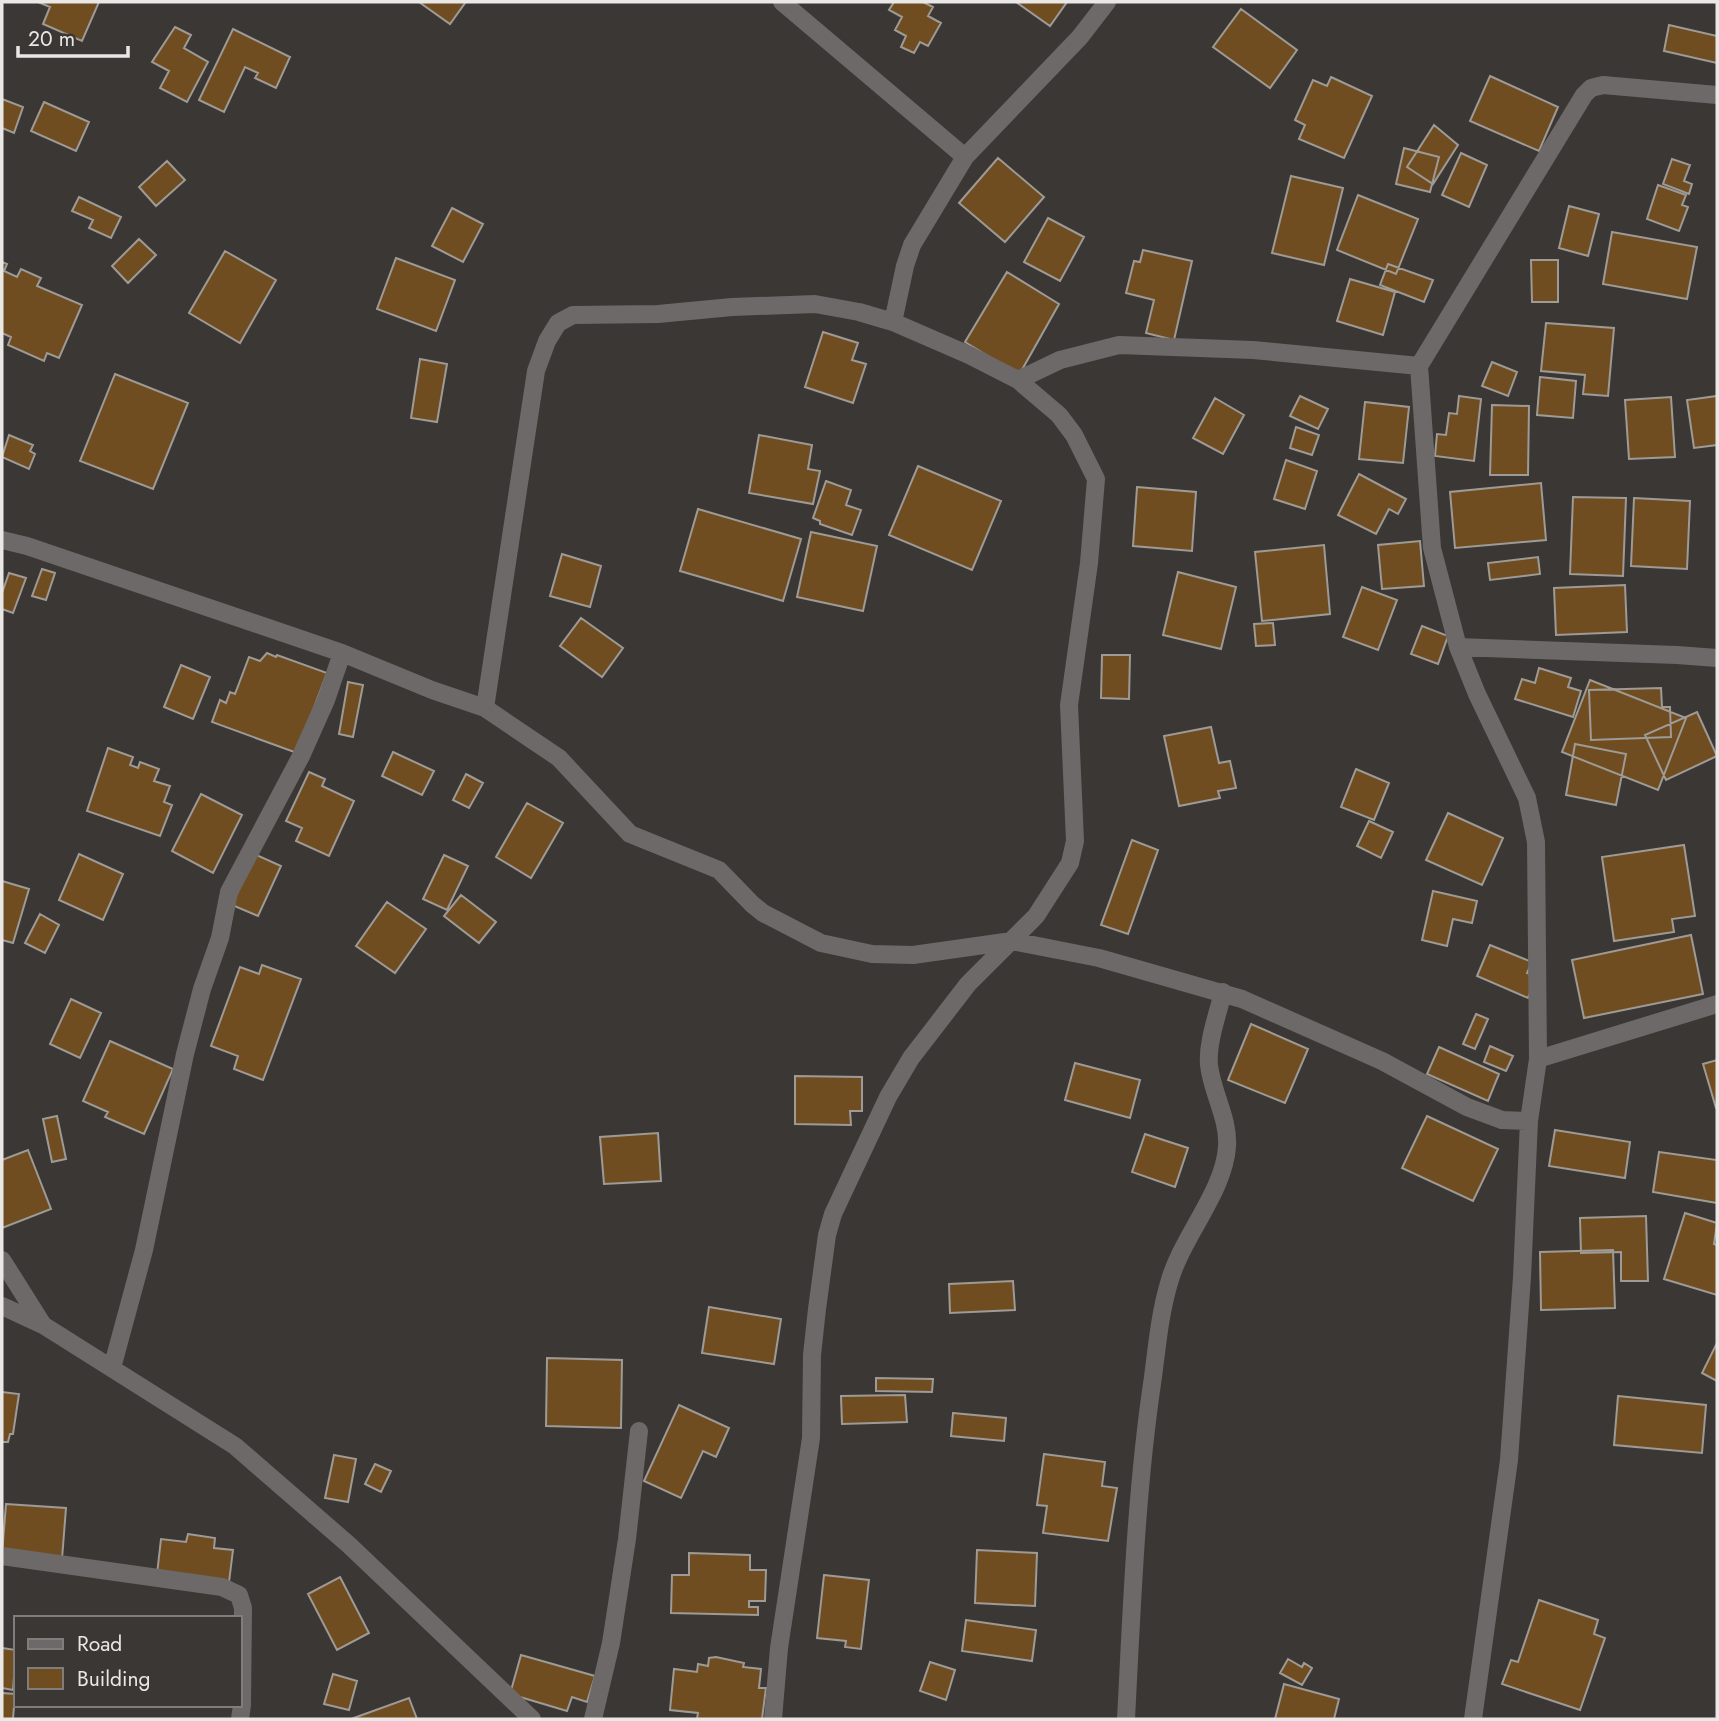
<svg xmlns="http://www.w3.org/2000/svg" width="1719" height="1721" viewBox="0 0 1719 1721" font-family="Jost,sans-serif">
	<style>
		.building { fill: #704d21; stroke: #9e9a96; stroke-width: 2 }
		.lines { fill: none; stroke-linecap: round; stroke-linejoin: round }
		.minor { stroke: #6c6968; stroke-width: 18 }
	</style>
	<rect width="100%" height="100%" fill="#3a3734"/>
	<path class="building" d="M38,2H99L82,41L43,24L50,7Z
		M419,2H464L465,3L450,24Z
		M894,2H923L933,7L928,16L941,23L928,46L920,42L914,53L901,47L906,36L895,30L902,17L889,10Z
		M1016,2H1067L1050,26Z
		M1241,9L1297,50L1270,88L1213,47Z
		M1669,25L1717,36V63L1664,51Z
		M175,27L191,35L184,48L208,62L187,102L160,88L169,71L152,62Z
		M233,29L290,57L276,88L255,78L258,73L245,67L224,112L199,100Z
		M1490,76L1558,107L1539,151L1470,121Z
		M1331,77L1372,96L1344,158L1299,139L1305,125L1295,120L1313,80L1327,86Z
		M2,99L23,107L14,133L2,128Z
		M44,102L89,122L76,151L31,131Z
		M1434,125L1458,145L1433,184L1407,167Z
		M1404,148L1439,157L1430,192L1396,184Z
		M1461,153L1487,165L1469,207L1442,195Z
		M998,158L1044,197L1005,242L959,203Z
		M1672,159L1690,165L1684,181L1692,184L1689,194L1663,184Z
		M167,161L185,180L156,206L139,187Z
		M1291,176L1343,188L1324,265L1272,253Z
		M1658,185L1686,195L1682,205L1688,207L1679,231L1647,219Z
		M1358,195L1418,219L1396,274L1337,250Z
		M79,197L121,217L111,238L89,228L93,220L72,211Z
		M1569,206L1599,214L1588,256L1559,248Z
		M452,208L483,224L463,262L432,246Z
		M1048,218L1084,237L1060,281L1024,262Z
		M1612,232L1697,247L1687,299L1603,284Z
		M139,239L156,255L128,283L112,266Z
		M1143,250L1192,261L1174,340L1146,333L1154,300L1126,293L1134,261L1140,262Z
		M225,251L276,280L240,343L189,313Z
		M396,258L455,280L436,331L377,309Z
		M1531,260H1558V302H1532Z
		M2,262L7,264L4,271L17,277L21,269L41,278L37,286L82,305L59,358L47,353L44,361L8,345L11,337L2,333Z
		M1388,264L1433,280L1424,302L1380,285Z
		M1007,272L1059,304L1019,375L965,342Z
		M1350,279L1395,292L1383,335L1337,321Z
		M1546,323L1614,328L1608,396L1583,394L1585,375L1541,371Z
		M823,332L858,343L852,360L866,364L853,403L805,387Z
		M420,359L447,364L437,422L411,418Z
		M1492,362L1517,372L1508,396L1482,386Z
		M115,374L188,403L153,489L80,461Z
		M1540,377L1576,381L1573,418L1537,415Z
		M1300,396L1328,409L1318,429L1290,416Z
		M1459,396L1481,399L1474,461L1435,456L1437,434L1446,435L1449,413L1457,414Z
		M1717,396V445L1694,448L1687,400Z
		M1671,397L1675,457L1629,459L1625,400Z
		M1215,398L1244,415L1223,454L1193,438Z
		M1365,402L1409,407L1403,463L1359,459Z
		M1492,405L1529,406L1528,475H1490Z
		M1296,427L1319,435L1312,455L1290,448Z
		M9,435L33,445L30,451L35,454L29,469L2,457Z
		M759,435L812,445L808,469L820,471L813,504L749,493Z
		M1286,460L1317,471L1305,509L1274,499Z
		M918,466L1001,501L972,570L889,535Z
		M1359,474L1406,499L1398,514L1389,509L1376,534L1338,515Z
		M826,481L851,490L846,505L861,510L852,535L820,524V521L813,518Z
		M1541,483L1546,540L1455,548L1450,492Z
		M1137,487L1196,492L1192,551L1133,546Z
		M1573,497L1626,498L1623,576L1570,574Z
		M1634,498L1690,501L1687,569L1631,566Z
		M698,509L801,539L783,601L680,571Z
		M811,532L877,546L863,611L797,597Z
		M1420,541L1424,586L1382,589L1378,545Z
		M1324,545L1330,614L1262,621L1255,552Z
		M562,554L601,566L590,607L550,596Z
		M1538,557L1540,574L1490,580L1488,563Z
		M42,569L55,573L46,600L32,596Z
		M1178,572L1236,587L1221,649L1163,635Z
		M9,573L26,578L13,613L2,609V593Z
		M1625,585L1627,632L1556,635L1554,588Z
		M1362,587L1397,600L1378,650L1343,637Z
		M581,618L623,648L602,677L560,646Z
		M1273,623L1275,645L1256,646L1254,624Z
		M1422,626L1448,636L1438,664L1411,654Z
		M267,653L276,657L277,655L327,673L297,753L212,722L220,700L226,703L230,692L235,694L249,657L260,661Z
		M1102,655H1130L1129,699L1101,698Z
		M181,665L210,677L193,719L164,707Z
		M1539,668L1571,678L1568,687L1581,691L1573,717L1515,699L1522,679L1535,683Z
		M1590,680L1686,718L1658,790L1562,752Z
		M348,682L363,685L353,737L339,734Z
		M1661,688L1662,707H1670L1671,737L1591,740L1589,690Z
		M1697,712L1717,756L1666,780L1645,735Z
		M1211,727L1219,763L1230,761L1236,788L1218,791L1220,798L1179,806L1164,736Z
		M1575,744L1626,754L1616,805L1566,795Z
		M108,748L133,757L130,765L138,768L140,762L159,769L154,781L170,786L164,802L172,805L160,836L87,811Z
		M393,752L434,771L422,795L382,776Z
		M1356,769L1389,783L1374,820L1341,807Z
		M309,772L325,779L322,786L354,801L329,856L296,841L302,828L286,821Z
		M466,774L483,783L469,808L453,800Z
		M201,794L242,815L213,873L172,851Z
		M527,803L563,823L531,878L496,857Z
		M1448,813L1503,838L1482,885L1426,860Z
		M1369,821L1393,832L1381,858L1357,846Z
		M1132,840L1158,850L1128,934L1101,925Z
		M1684,845L1695,916L1672,919L1674,932L1614,941L1602,857Z
		M79,854L123,874L103,920L59,900Z
		M254,854L281,866L258,916L232,905Z
		M444,855L468,866L447,910L423,899Z
		M2,881L29,889L13,943L2,940Z
		M1433,891L1477,901L1472,923L1453,919L1447,946L1422,940Z
		M461,895L496,922L479,943L444,916Z
		M387,902L426,929L395,973L356,946Z
		M40,914L59,925L45,953L25,943Z
		M1691,935L1703,994L1584,1018L1572,960Z
		M1490,945L1532,962L1527,973L1537,977L1528,998L1477,976Z
		M262,965L301,979L263,1080L234,1069L238,1056L211,1046L240,967L259,974Z
		M71,999L101,1013L80,1058L50,1044Z
		M1476,1014L1488,1019L1475,1049L1463,1044Z
		M1251,1024L1308,1049L1285,1103L1228,1080Z
		M110,1041L173,1069L144,1134L105,1117L108,1112L83,1101Z
		M1490,1046L1513,1056L1506,1071L1484,1062Z
		M1439,1047L1499,1074L1488,1101L1427,1074Z
		M1717,1060V1108H1716L1703,1064Z
		M1075,1063L1140,1080L1130,1118L1065,1100Z
		M795,1076L862,1077V1111H850L851,1125L795,1124Z
		M57,1116L66,1159L52,1162L43,1119Z
		M1427,1116L1498,1149L1473,1201L1402,1168Z
		M1555,1130L1630,1142L1625,1178L1549,1166Z
		M658,1133L661,1181L604,1184L600,1137Z
		M1145,1134L1188,1148L1175,1187L1132,1172Z
		M28,1150L51,1209L2,1228V1160Z
		M1659,1152L1717,1160V1203L1653,1192Z
		M1685,1213L1717,1223L1714,1244L1717,1245V1295L1664,1279Z
		M1646,1216L1648,1281H1621V1252L1581,1253L1580,1218Z
		M1613,1250L1615,1308L1541,1310L1540,1252Z
		M1013,1281L1015,1310L950,1313L949,1284Z
		M709,1307L781,1319L774,1364L702,1353Z
		M1717,1343V1381L1702,1373Z
		M547,1358L622,1360L621,1428L546,1426Z
		M876,1378L933,1379L932,1392L876,1391Z
		M2,1392L19,1394L13,1434H10L8,1442H2Z
		M905,1395L907,1422L842,1424L841,1396Z
		M1618,1396L1706,1405L1702,1453L1614,1445Z
		M679,1405L729,1428L716,1457L703,1451L681,1498L644,1481Z
		M953,1413L1006,1418L1004,1441L951,1436Z
		M1044,1454L1105,1462L1102,1486L1117,1488L1108,1541L1043,1533L1047,1506L1037,1505Z
		M334,1455L356,1459L348,1502L325,1498Z
		M375,1464L391,1471L381,1492L365,1484Z
		M6,1504L66,1508L62,1559L2,1554Z
		M188,1534L215,1538L214,1548L233,1550L229,1582L157,1574L161,1539L186,1542Z
		M977,1550L1037,1553L1035,1606L975,1603Z
		M689,1553L750,1555V1570H766L765,1601H749V1607H758V1615L671,1613L672,1575H689Z
		M824,1575L869,1580L861,1649L845,1647L846,1641L817,1638Z
		M340,1577L369,1633L337,1650L308,1594Z
		M1539,1600L1598,1620L1594,1634L1605,1638L1580,1710L1502,1684L1511,1660L1518,1662Z
		M966,1620L1036,1630L1032,1661L962,1651Z
		M2,1648L16,1650L13,1690L2,1688Z
		M521,1655L595,1676L587,1702L572,1697L567,1711L510,1694Z
		M716,1657L744,1663L743,1667L761,1669L759,1688H766L762,1719H697L698,1713L670,1710L674,1669L697,1672L698,1664L708,1666L709,1658Z
		M1288,1659L1302,1667L1304,1663L1312,1668L1302,1685L1280,1673Z
		M930,1662L955,1670L946,1700L920,1691Z
		M333,1674L357,1681L349,1710L324,1704Z
		M1284,1684L1339,1699L1334,1719H1275Z
		M2,1693L15,1694L13,1719H2Z
		M409,1698L417,1719H351Z"/>
	<g class="lines">
		<path class="minor" d="M782,2L965,157
			M893,322L905,266L912,245L965,157L1080,37L1107,2
			M1018,380L1060,360L1119,345L1253,350L1419,366
			M2,540L27,546L342,653L432,690L485,708L559,758L630,834L719,870L752,904L763,913L821,943L872,954L913,955L1012,941L1099,958L1242,999L1382,1061L1467,1107L1502,1120L1529,1121
			M1458,647L1677,655L1717,658
			M485,708L536,371L547,341L558,323L573,315L658,314L732,307L815,304L859,312L893,322L969,355L1018,380L1059,415L1074,435L1096,479L1089,563L1069,705L1075,841L1070,863L1036,916L968,984L911,1058L888,1097L833,1214L827,1235L817,1309L812,1355L811,1438L779,1648L773,1719
			M1538,1059L1717,1004
			M2,1260L43,1325
			M2,1306L43,1325L235,1446L349,1545L532,1719
			M112,1368L144,1250L185,1054L202,989L220,938L229,892L301,756L326,700L342,653
			M2,1556L222,1587L239,1595L243,1608L242,1705L240,1719
			M593,1719L611,1643L627,1539L639,1431
			M1126,1719C1132,1605 1136,1490 1153,1377C1157,1346 1160,1313 1169,1283C1181,1238 1224,1192 1227,1147C1229,1118 1212,1093 1209,1065C1207,1042 1218,1014 1223,992
			M1473,1719L1509,1460L1522,1277L1529,1121L1538,1059L1536,842L1527,798L1477,694L1458,647L1432,548L1419,366L1584,95L1591,88L1603,85L1717,95"/>
	</g>
	<rect width="1719" height="1721" fill="none" stroke="#eae8e6" stroke-width="7"/>
	<rect x="14" y="1616" width="228" height="91" fill="#3a3734" stroke="#807e7b" stroke-width="2"/>
	<rect x="28" y="1639" width="35" height="10" fill="#6c6968" stroke="#807e7b" stroke-width="2"/>
	<text x="77" y="1651" font-size="21" fill="#eae8e6">Road</text>
	<rect x="28" y="1668" width="35" height="21" fill="#704d21" stroke="#807e7b" stroke-width="2"/>
	<text x="77" y="1686" font-size="21" fill="#eae8e6">Building</text>
	<path d="M18 46v10h110v-10" fill="none" stroke="#eae8e6" stroke-width="3.5"/>
	<text x="28" y="46" font-size="21" fill="#eae8e6" stroke="#3a3734" stroke-width="5" paint-order="stroke">20 m</text>
</svg>
